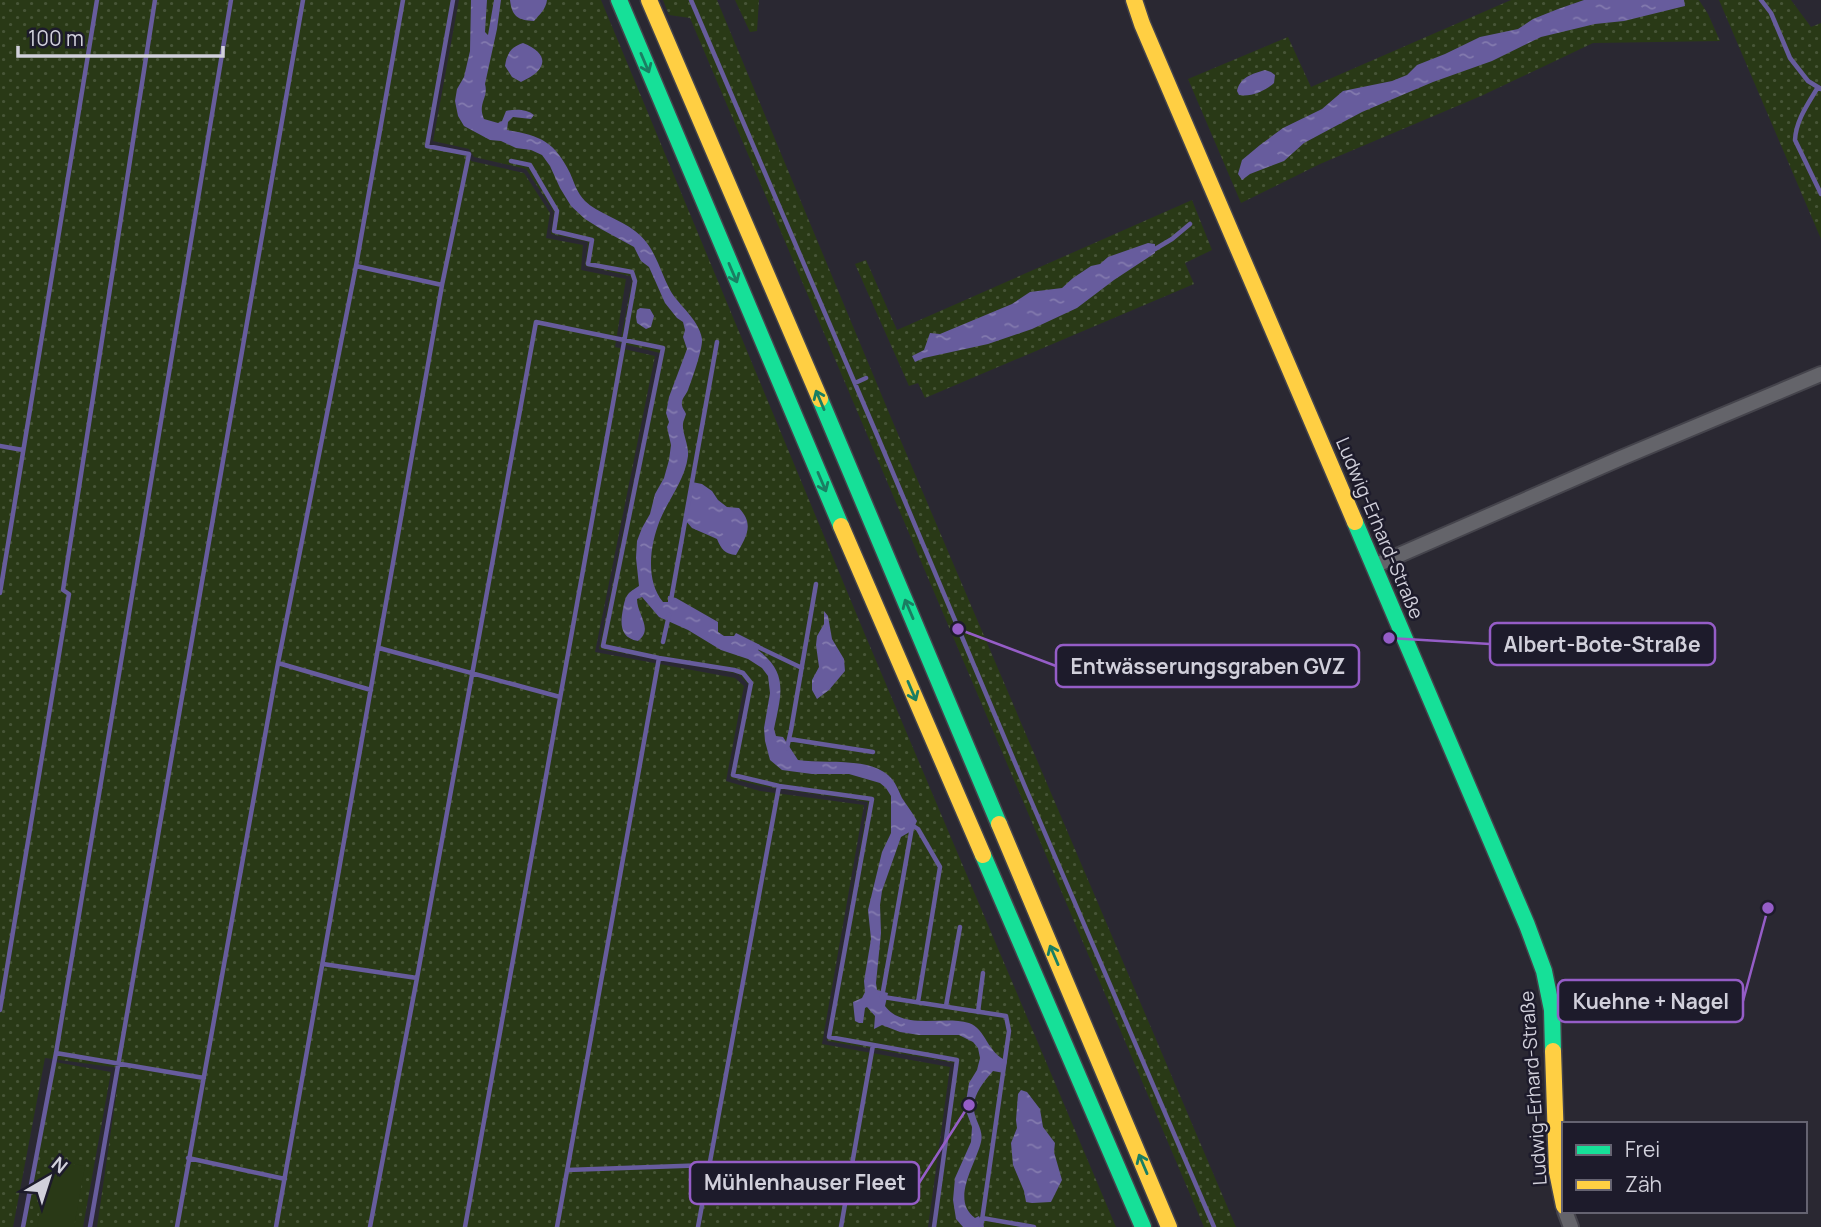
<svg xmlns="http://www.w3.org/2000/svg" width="1821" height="1227" viewBox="0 0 1821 1227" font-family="Manrope,sans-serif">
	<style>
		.grass { fill: url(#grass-dots) }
		.garden { fill: #293916 }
		.water { fill: url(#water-ripples) }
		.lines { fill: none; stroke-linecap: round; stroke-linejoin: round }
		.stream { stroke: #675c9d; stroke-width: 4.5 }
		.street-casing { stroke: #45444c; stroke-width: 18 }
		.fast-casing { stroke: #45444c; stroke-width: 19 }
		.slow-casing { stroke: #45444c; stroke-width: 19 }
		.street { stroke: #64646a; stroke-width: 14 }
		.fast { stroke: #16e098; stroke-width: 16 }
		.slow { stroke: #ffcf43; stroke-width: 16 }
		.oneway { stroke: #1a7e62 }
		.labels { text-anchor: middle; stroke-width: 5; stroke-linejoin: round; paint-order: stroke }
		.street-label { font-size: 19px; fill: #d1d0db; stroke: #1d1b2b }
		.leader { fill: none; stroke: #955dc7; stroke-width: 2.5 }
		.callout-dot { fill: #955dc7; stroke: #1d1b2b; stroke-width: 2.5 }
		.callout { fill: #1d1b2b; stroke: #955dc7; stroke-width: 2.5 }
		.callout-label { font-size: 21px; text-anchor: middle; font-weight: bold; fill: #d1d0db }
	</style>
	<defs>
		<pattern id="grass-dots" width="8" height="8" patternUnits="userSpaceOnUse" patternTransform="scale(1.75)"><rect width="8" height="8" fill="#293916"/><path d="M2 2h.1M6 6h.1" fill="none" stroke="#475537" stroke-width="1.8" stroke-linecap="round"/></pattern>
		<pattern id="water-ripples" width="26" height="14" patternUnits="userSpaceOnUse" patternTransform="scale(1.75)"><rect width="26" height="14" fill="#675c9d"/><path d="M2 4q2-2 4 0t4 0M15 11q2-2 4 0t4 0" fill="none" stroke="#837aae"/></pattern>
	</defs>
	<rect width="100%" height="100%" fill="#2a2832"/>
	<path class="grass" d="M0,0H454L428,145L467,153L471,161L524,173L550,213L546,238L583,245L581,270L626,279L615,347L655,356L595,652L735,678L744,686L726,781L760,791L864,805L822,1044L950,1067L928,1227H97L120,1068L45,1058L13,1227H0Z
		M459,0H601L866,637L1116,1227H933L955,1063L827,1041L868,802L761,786L730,778L749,685L738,674L729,672L599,649L660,353L620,343L632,281L630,276L585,266L588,242L551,234L554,212L526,169L474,157L469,149L433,141Z
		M663,0H717L892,420L1236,1227H1204L690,18L669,15Z
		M735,0H759L757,31L750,32Z
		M1511,0H1699L1708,14L1720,41L1593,43L1481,96L1320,164L1241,203L1188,79L1288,37L1311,87Z
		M1719,0H1791L1811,27L1821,23V239Z
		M1192,200L1212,250L1185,263L1194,284L925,398L918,383L909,386L855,264L866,260L897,330Z
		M55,1062L111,1072L83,1227H25Z"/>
	<path class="garden" d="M49,1160L85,1166L74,1227H37Z"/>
	<path class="water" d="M471,0H487L485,32L488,35L494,0H501L497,29L485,84C489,98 477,103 484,119L498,123L502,121L506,111C515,109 527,109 534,115L531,119L513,117L508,122L507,130C540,135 555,142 570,173C574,182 577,193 585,201C597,213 620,219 635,231C655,246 659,269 670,290C679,306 699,319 702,339C703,348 692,380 688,390C686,395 681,399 682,405C682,408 685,411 686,414C685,418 683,421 683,424C682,433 689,445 688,456C685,480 669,498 660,520C650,545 645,580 663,602H668V596L676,598L718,622V632L724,636H734L736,633L760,645L758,650C789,673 781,695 774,729L776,736L783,737L798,760C823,764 868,757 888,775C896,782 898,790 902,798C907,806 913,813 917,821L913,830L901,837L882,891L880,905L881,933L876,983L877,990L888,993L885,1006C904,1031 942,1015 969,1023C986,1029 987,1053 1007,1061L1004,1073L993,1071C984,1081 972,1096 974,1110C975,1121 984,1130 981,1142C976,1164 950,1200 975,1218L979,1216L984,1227H963L956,1219L953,1200L955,1178L971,1142L972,1127L965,1108L969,1083L977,1070L980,1058L978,1048L973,1042L959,1035H919L900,1032L882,1025L874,1029L875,1016L867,1007L865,1008L863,1023H859L855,1021L853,1002L862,998L865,992L864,981L871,939L868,910L882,852L891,833V796L886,788L880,783L849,774H812L782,770L770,760L765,741L764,728L770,693L768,676L762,668L748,659L721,650L688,630L659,617L642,597L637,599C637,615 654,629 638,641C620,638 620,624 623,609C624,604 625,597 629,593C632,590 636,588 639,586L636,558L637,541L642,528L650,514L655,494L664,478L669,460L671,445L667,427L669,422L666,413L669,397L687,349L683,337L685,330L683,322L677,318L665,303L649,267L641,261L634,247L601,229L585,219L571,206L560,188L550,166L542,155L531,150L516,148L501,141L490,140L464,126L458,116L455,101L457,89L464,77L470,51Z
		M510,0H547C546,9 540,14 534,21C518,20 512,17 510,0Z
		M1584,0H1684L1685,6L1624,21L1595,24L1541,37L1492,61L1433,82L1362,112L1304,143L1284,161L1250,174L1242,180L1238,174L1242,160L1260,145L1283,128L1322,109L1343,91L1392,81L1407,75L1417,65L1445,54L1480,37L1518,29L1533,19L1558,9Z
		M523,43C552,55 546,71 521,82L512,77L505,66C507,53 511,47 523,43Z
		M1265,70L1271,72L1275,75L1274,83C1265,91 1251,97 1239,95L1237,91C1240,77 1252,74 1265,70Z
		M1148,243L1155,244V253L1114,280L1077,308L1032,329L988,344L924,358L915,362L912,356L924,350L930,333L940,334L1012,304L1030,292L1062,288L1073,278L1091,266L1100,264L1108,257Z
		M640,308L650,309L654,316L651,327L646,329L637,323L636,317L637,310Z
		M692,482L702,484L712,491L718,500L727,507L739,508C755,525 746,537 736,555C725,554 721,549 717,539L692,528L685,520Z
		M824,611L828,616L832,639L844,659L845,671L829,690L817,699L812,690V680L819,667L816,645L817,636L824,624Z
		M1021,1090L1027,1092L1040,1109L1043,1127L1055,1143L1054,1152L1062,1180L1051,1202L1032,1203L1026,1202L1024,1191L1013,1165L1011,1143L1017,1128L1016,1120L1018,1094Z"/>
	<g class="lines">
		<path class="stream" d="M691,0L877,435L1026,789L1214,1227
			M1761,0L1771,13L1790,58L1808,81L1821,89
			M1818,87C1808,104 1796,120 1795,140L1821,194
			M1150,252L1172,239L1190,224
			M356,266L442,285
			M855,383L866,378
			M0,446L23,450
			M0,593L97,0
			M671,600L717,342
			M663,642L669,615
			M756,646L802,668
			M379,648L560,697
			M278,663L371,690
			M789,739L873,752
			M787,748L791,730L816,584
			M912,825L918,829L940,867L918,1002
			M323,964L417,978
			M882,997L912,827
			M883,997L1006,1016L1009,1031L981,1227
			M946,1006L960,927
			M0,1010L69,594L63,590L155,0
			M978,1012L983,973
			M56,1053L204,1078
			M188,1158L285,1179
			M567,1170L709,1165L740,1166L849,1185
			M982,1218L1034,1227
			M23,1227L56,1053L231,0
			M90,1227L303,0
			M177,1227L278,663L356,266L403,0
			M276,1227L442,285L469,154L427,146L453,0
			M370,1227L417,978L536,322L663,348L603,646L659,658L734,670L743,673L751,683L733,775L779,786L872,799L829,1037L957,1060L934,1227
			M465,1227L635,281L632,272L588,264L592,240L554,231L557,211L530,165L511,161
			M557,1227L659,658
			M698,1227L779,786
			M841,1227L873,1045"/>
		<defs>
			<path id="street" d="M1374,566L1621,458L1821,374
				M1565,1211L1571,1227"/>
			<path id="fast" d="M619,0L841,526
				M820,399L999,824
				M1355,522L1527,925L1544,971L1552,1010L1553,1051
				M983,855L1143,1227"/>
			<path id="slow" d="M649,0L820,399
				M1134,0L1142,24L1355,522
				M841,526L983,855
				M999,824L1169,1227
				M1553,1051L1557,1172L1564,1206"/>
		</defs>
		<use href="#street" class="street-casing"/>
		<use href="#fast" class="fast-casing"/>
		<use href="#slow" class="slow-casing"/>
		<use href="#street" class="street"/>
		<use href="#fast" class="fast"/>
		<use href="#slow" class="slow"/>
	</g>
	<defs><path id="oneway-shaft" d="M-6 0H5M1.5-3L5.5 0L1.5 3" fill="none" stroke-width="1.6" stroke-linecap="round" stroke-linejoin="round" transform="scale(1.75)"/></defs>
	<g class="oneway">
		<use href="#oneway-shaft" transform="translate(645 63) rotate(67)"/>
		<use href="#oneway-shaft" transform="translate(733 273) rotate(67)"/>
		<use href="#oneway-shaft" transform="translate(820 400) rotate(-113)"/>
		<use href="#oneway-shaft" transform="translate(822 482) rotate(67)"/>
		<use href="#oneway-shaft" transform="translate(909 609) rotate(-113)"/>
		<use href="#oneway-shaft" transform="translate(912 691) rotate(67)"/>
		<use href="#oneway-shaft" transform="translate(1054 955) rotate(-113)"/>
		<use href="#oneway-shaft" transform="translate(1143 1164) rotate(-113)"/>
	</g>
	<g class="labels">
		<g class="street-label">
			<text transform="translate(1380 528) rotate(67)" y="7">Ludwig-Erhard-Straße</text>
			<text transform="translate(1533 1088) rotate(-94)" y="7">Ludwig-Erhard-Straße</text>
		</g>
	</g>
	<path class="leader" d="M1389 638L1490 644M958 629L1056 666M1768 908L1743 1001M969 1105L919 1183"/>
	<g class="callout-dot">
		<circle cx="1389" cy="638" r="7"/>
		<circle cx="958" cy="629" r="7"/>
		<circle cx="1768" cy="908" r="7"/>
		<circle cx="969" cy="1105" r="7"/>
	</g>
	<g class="callout">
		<rect x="1490" y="623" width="225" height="42" rx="7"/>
		<rect x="1056" y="645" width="303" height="42" rx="7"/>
		<rect x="1558" y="980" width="185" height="42" rx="7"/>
		<rect x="690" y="1162" width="229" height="42" rx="7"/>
	</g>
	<g class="callout-label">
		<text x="1602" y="652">Albert-Bote-Straße</text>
		<text x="1208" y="674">Entwässerungsgraben GVZ</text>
		<text x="1651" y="1009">Kuehne + Nagel</text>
		<text x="805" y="1190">Mühlenhauser Fleet</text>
	</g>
	<rect x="1562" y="1122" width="245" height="91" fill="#1d1b2b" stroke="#656371" stroke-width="2"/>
	<rect x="1576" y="1145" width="35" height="10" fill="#16e098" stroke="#656371" stroke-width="2"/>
	<text x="1625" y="1157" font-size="21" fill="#d1d0db">Frei</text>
	<rect x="1576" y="1180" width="35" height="10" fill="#ffcf43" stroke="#656371" stroke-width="2"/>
	<text x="1625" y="1192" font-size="21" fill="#d1d0db">Zäh</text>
	<g transform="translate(49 1178) rotate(39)" stroke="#1d1b2b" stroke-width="5" paint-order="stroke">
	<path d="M0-5L12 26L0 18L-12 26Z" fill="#d1d0db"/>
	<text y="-10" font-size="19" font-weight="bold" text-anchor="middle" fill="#d1d0db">N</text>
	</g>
	<path d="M18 46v10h205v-10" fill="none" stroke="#d1d0db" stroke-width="3.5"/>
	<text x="28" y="46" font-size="21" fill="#d1d0db" stroke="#1d1b2b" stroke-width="5" paint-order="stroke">100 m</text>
</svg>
